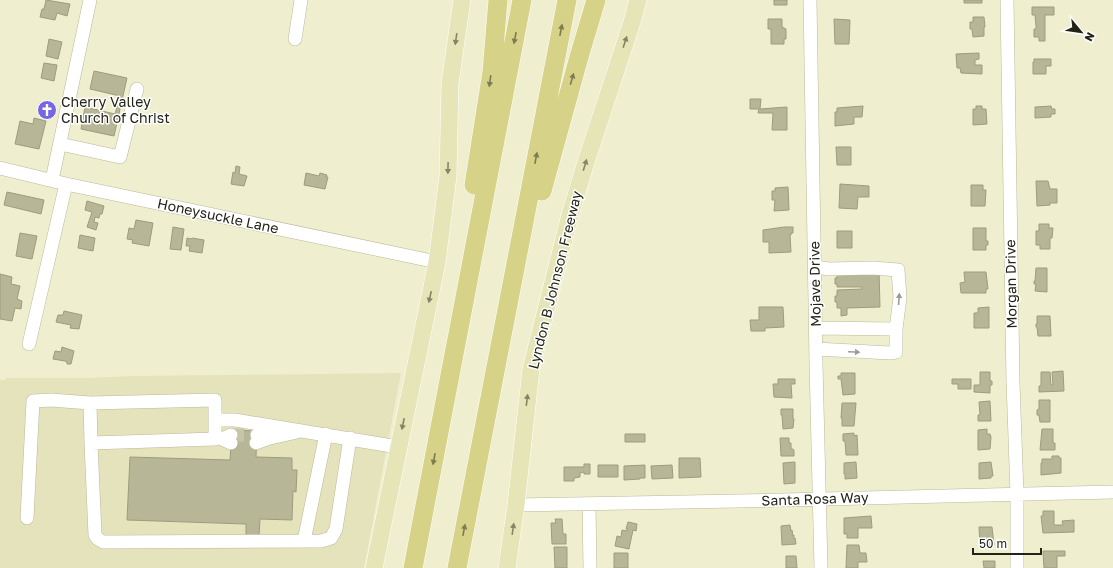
<svg xmlns="http://www.w3.org/2000/svg" width="1113" height="568" viewBox="0 0 1113 568" font-family="'Golos Text',sans-serif">
	<style>
		.built { fill: #e5e3bc }
		.building { fill: #b7b697; stroke: #9d9c7e }
		.lines { fill: none; stroke-linecap: round; stroke-linejoin: round }
		.minor-tunnel { stroke: #c6c5a9; stroke-width: 13; stroke-dasharray: 13 6; stroke-linecap: butt }
		.minor-casing { stroke: #bab99a; stroke-width: 14 }
		.major-casing { stroke: #fff; stroke-width: 18 }
		.highway-casing { stroke: #fff; stroke-width: 20 }
		.minor { stroke: #fff; stroke-width: 13 }
		.major { stroke: #e6e5b8; stroke-width: 17 }
		.highway { stroke: #d6d388; stroke-width: 19 }
		.oneway { fill: #7d7b50 }
		.oneway2 { fill: #858468 }
		.oneway3 { fill: #9c9c97 }
		.labels { text-anchor: middle; stroke-width: 3; stroke-linejoin: round; paint-order: stroke }
		.poi-label { font-size: 14px; fill: #242317; stroke: #fff; text-anchor: start }
		.street-label { font-size: 14px; fill: #242317; stroke: #fff }
	</style>
	<rect width="100%" height="100%" fill="#efeece"/>
	<path class="built" d="M401,373L364,568H0V380H6V378H88L134,376Z"/>
	<path class="building" d="M46,0L70,4L67,16L57,13L55,20L40,17L42,9H44Z
		M774,0H787V5H774Z
		M964,0H982V3H964Z
		M1032,7H1054V15H1045V41H1039V37H1034V29H1036V26L1035,15H1032Z
		M973,17H984L985,27H984V36L973,37L972,29H970V22H973Z
		M768,19H782V27L786,29V39H784V44H771V29H768Z
		M834,19L850,20L849,44H835Z
		M49,39L62,42L58,59L46,56Z
		M979,53V59L975,60V65H982V74L961,73L960,68H957L956,54Z
		M1034,59H1051V66H1046V74H1033V62H1034Z
		M44,63L57,65L54,81L41,78Z
		M94,71L127,78L114,136L81,129L85,107L115,114L120,96L90,89Z
		M750,99H761L760,109L787,107V130H772L773,113H758L759,109H750Z
		M863,106L862,117H854V124L835,126V112H837V108Z
		M976,106H982V109H986L987,124L973,125V109H976Z
		M1051,106L1052,109H1055V114H1051V117L1035,118V107Z
		M34,118L46,121L39,149L15,144L20,121L33,124Z
		M836,147H851V165H837Z
		M236,166L240,167L239,174L247,176L244,186L231,184L233,172L235,173Z
		M306,173L319,176L320,173L327,175L326,177H328L325,189L304,185Z
		M1036,181H1048L1050,189H1057V203H1050V205L1037,206Z
		M840,184L869,186V197H858L857,209L839,208Z
		M971,185H983V190H986L985,206H971Z
		M788,187L789,210L774,211L775,200H772V191H775V188Z
		M7,192L44,200L41,214L4,205Z
		M87,201L104,206L102,214H100L99,218L95,217L94,222L98,223L96,230L87,227L92,212L85,210Z
		M136,220L153,223L149,246L132,243L133,240L127,239L129,228L134,229Z
		M1039,224H1049V228H1053L1052,238H1050V249H1040V245H1036V231H1039Z
		M173,227L184,229L181,250L170,249Z
		M784,227H793V233H791V235H790L791,252L769,253V242H763V230Z
		M973,228H986V241H988V245H986V250H973Z
		M837,231H852V248H837Z
		M20,233L37,236L32,259L16,256Z
		M80,235L95,238L93,251L78,248Z
		M187,238L191,239L192,238L204,240L202,253L189,251L190,246H186Z
		M1036,268H1047V292L1035,291L1036,284H1034V281H1035Z
		M879,270L880,307L847,308V315L841,316V308H837V302H835V296H837V290L862,289V287H837V284H835V278H837V274Z
		M964,272H986L988,289H986V293H961L960,283L965,282Z
		M0,274L12,277L11,284L20,286L17,299L22,301L21,309L15,308L12,321L0,319Z
		M759,307H783L784,327L765,328V331H751L750,320H759Z
		M989,307V328H974V313H978V308Z
		M64,311L82,315L79,329L70,328L71,325L56,322L58,315H63Z
		M1037,316H1050L1051,336H1038L1037,327H1036V324H1037Z
		M62,347L74,351L71,364H67V362L65,361L53,359L55,351L61,352Z
		M1063,371L1064,391L1039,392V386H1041V372H1050L1051,385H1053L1052,372Z
		M980,372H990V381H992V385H990V393L974,392V385H980Z
		M841,373H855V394L843,395L841,379H838V376H841Z
		M778,379H795V384H791L792,398L774,397L773,384H778Z
		M952,379H971V389H958V384H952Z
		M1039,400H1050V422H1040L1039,415H1037V410L1039,409Z
		M990,401L991,421H978V415H980L979,402Z
		M842,403H856L854,426H842V418H841Z
		M781,409H793V419H794L793,428L783,429L782,415H781Z
		M987,429V434H990L991,437L990,449L978,450V430Z
		M1042,429H1053V443H1055V450H1040Z
		M232,430L257,431L256,457L292,458V470H297L296,492L293,491L292,520L260,519L259,536H246V524L127,520L130,457L230,460Z
		M854,433V436L857,435L858,455H846L845,441H843V434Z
		M625,434H645V442H625Z
		M780,438H789V443H791V448L794,450V456H781Z
		M1052,456H1059V458H1061V473L1041,475V463H1042V459H1052Z
		M679,458H700L701,477L679,478Z
		M795,462V483L784,484L783,463Z
		M856,462L857,478L845,479V474H844V463Z
		M991,462L993,476H991V478L979,479V463Z
		M584,464H590V474H584V472L580,473V477L574,478V481H564V467H584Z
		M598,465H618V477H598Z
		M645,465V478H640V479L624,480V466Z
		M672,465L673,478L652,479L651,466Z
		M1043,511H1054V525H1063L1062,521L1074,520V532L1043,533L1041,516H1043Z
		M871,516L872,528H858V538H847V534H844V518Z
		M555,519H562L563,534H566V544H552L551,523H556Z
		M628,522L637,524L636,531L633,530L629,549L615,546L617,536L621,537L622,530L627,531L628,529H626Z
		M790,525L791,531L792,530L793,536L794,535V539L795,538L796,544L782,545L781,526Z
		M979,527H992L994,545L980,546Z
		M847,545H859L860,553H866L867,562H858V568H846Z
		M554,547H567V568H555Z
		M1043,551H1065V556H1057V568H1044Z
		M614,553H628V568H614Z
		M786,556H796L797,568H786Z
		M983,561H995V568H984Z"/>
	<g class="lines">
		<path class="minor-tunnel" d="M231,435H257"/>
		<defs>
			<path id="minor" d="M810,0L816,363L821,568
				M1007,0L1013,382L1017,494V568
				M295,39L301,0
				M60,144L120,157L137,89
				M0,168L66,184L437,262
				M52,180L90,0
				M815,267L829,269L873,268L898,270L900,297L896,329
				M816,328L896,329V352L890,353L816,349
				M29,344L66,184
				M90,403L215,400V439L91,443L95,535L98,539L103,542L321,541L331,538L336,529L350,438
				M215,420H235L398,447
				M270,438L297,432
				M231,443L222,439L231,435
				M256,443L270,438L257,435
				M589,504L590,568
				M516,505L739,501L1113,492
				M27,518L33,401L51,400L90,403L91,443
				M304,541L326,434"/>
			<path id="major" d="M374,568L437,262L448,176L450,83L462,0
				M507,568L516,505L531,369L570,215L586,162L632,22L638,0"/>
			<path id="highway" d="M474,185L492,72L498,0
				M542,191L579,57L596,0
				M413,568L522,0
				M457,568L567,0"/>
		</defs>
		<use href="#minor" class="minor-casing"/>
		<use href="#major" class="major-casing"/>
		<use href="#highway" class="highway-casing"/>
		<use href="#minor" class="minor"/>
		<use href="#major" class="major"/>
		<use href="#highway" class="highway"/>
	</g>
	<defs><path id="oneway-solid" d="M-6-.8H1V-3.2L6.5 0L1 3.2V.8H-6Z"/></defs>
	<g class="oneway">
		<use href="#oneway-solid" transform="translate(561 30) rotate(-79)"/>
		<use href="#oneway-solid" transform="translate(515 38) rotate(101)"/>
		<use href="#oneway-solid" transform="translate(572 79) rotate(-74)"/>
		<use href="#oneway-solid" transform="translate(490 81) rotate(98)"/>
		<use href="#oneway-solid" transform="translate(536 158) rotate(-79)"/>
		<use href="#oneway-solid" transform="translate(434 459) rotate(101)"/>
		<use href="#oneway-solid" transform="translate(464 530) rotate(-79)"/>
	</g>
	<g class="oneway2">
		<use href="#oneway-solid" transform="translate(456 39) rotate(98)"/>
		<use href="#oneway-solid" transform="translate(625 42) rotate(-72)"/>
		<use href="#oneway-solid" transform="translate(585 165) rotate(-73)"/>
		<use href="#oneway-solid" transform="translate(448 168) rotate(91)"/>
		<use href="#oneway-solid" transform="translate(430 297) rotate(102)"/>
		<use href="#oneway-solid" transform="translate(527 400) rotate(-83)"/>
		<use href="#oneway-solid" transform="translate(403 424) rotate(102)"/>
		<use href="#oneway-solid" transform="translate(513 529) rotate(-82)"/>
	</g>
	<g class="oneway3">
		<use href="#oneway-solid" transform="translate(899 299) rotate(-86)"/>
		<use href="#oneway-solid" transform="translate(854 352) rotate(2)"/>
	</g>
	<defs>
		<symbol id="church-disc" viewBox="-11 -11 22 22"><circle r="9.5" fill="#7766e1" stroke="#fff"/><path d="M-1.2-6h2.4v3.5h3.3v2.4h-3.3V6h-2.4V-.1h-3.3v-2.4h3.3Z" fill="#fff"/></symbol>
	</defs>
	<g fill-rule="evenodd">
		<use href="#church-disc" x="36" y="99" width="22" height="22"/>
	</g>
	<g class="labels">
		<g class="poi-label">
			<text x="61" y="107">Cherry Valley<tspan x="61" dy="16">Church of Christ</tspan></text>
		</g>
		<g class="street-label">
			<text transform="translate(218 216) rotate(12)" y="5">Honeysuckle Lane</text>
			<text transform="translate(555 280) rotate(-76)" y="5">Lyndon B Johnson Freeway</text>
			<text transform="translate(815 284) rotate(-91)" y="5">Mojave Drive</text>
			<text transform="translate(1011 284) rotate(-91)" y="5">Morgan Drive</text>
			<text transform="translate(815 499) rotate(-2)" y="5">Santa Rosa Way</text>
		</g>
	</g>
	<g transform="translate(1081 32) rotate(119)" stroke="#ffffff" stroke-width="3" paint-order="stroke">
	<path d="M0-3L7 15L0 10L-7 15Z" fill="#242317"/>
	<text y="-6" font-size="11" font-weight="bold" text-anchor="middle" fill="#242317">N</text>
	</g>
	<path d="M973 548v6h68v-6" fill="none" stroke="#242317" stroke-width="2"/>
	<text x="979" y="548" font-size="12" fill="#242317" stroke="#ffffff" stroke-width="3" paint-order="stroke">50 m</text>
</svg>
